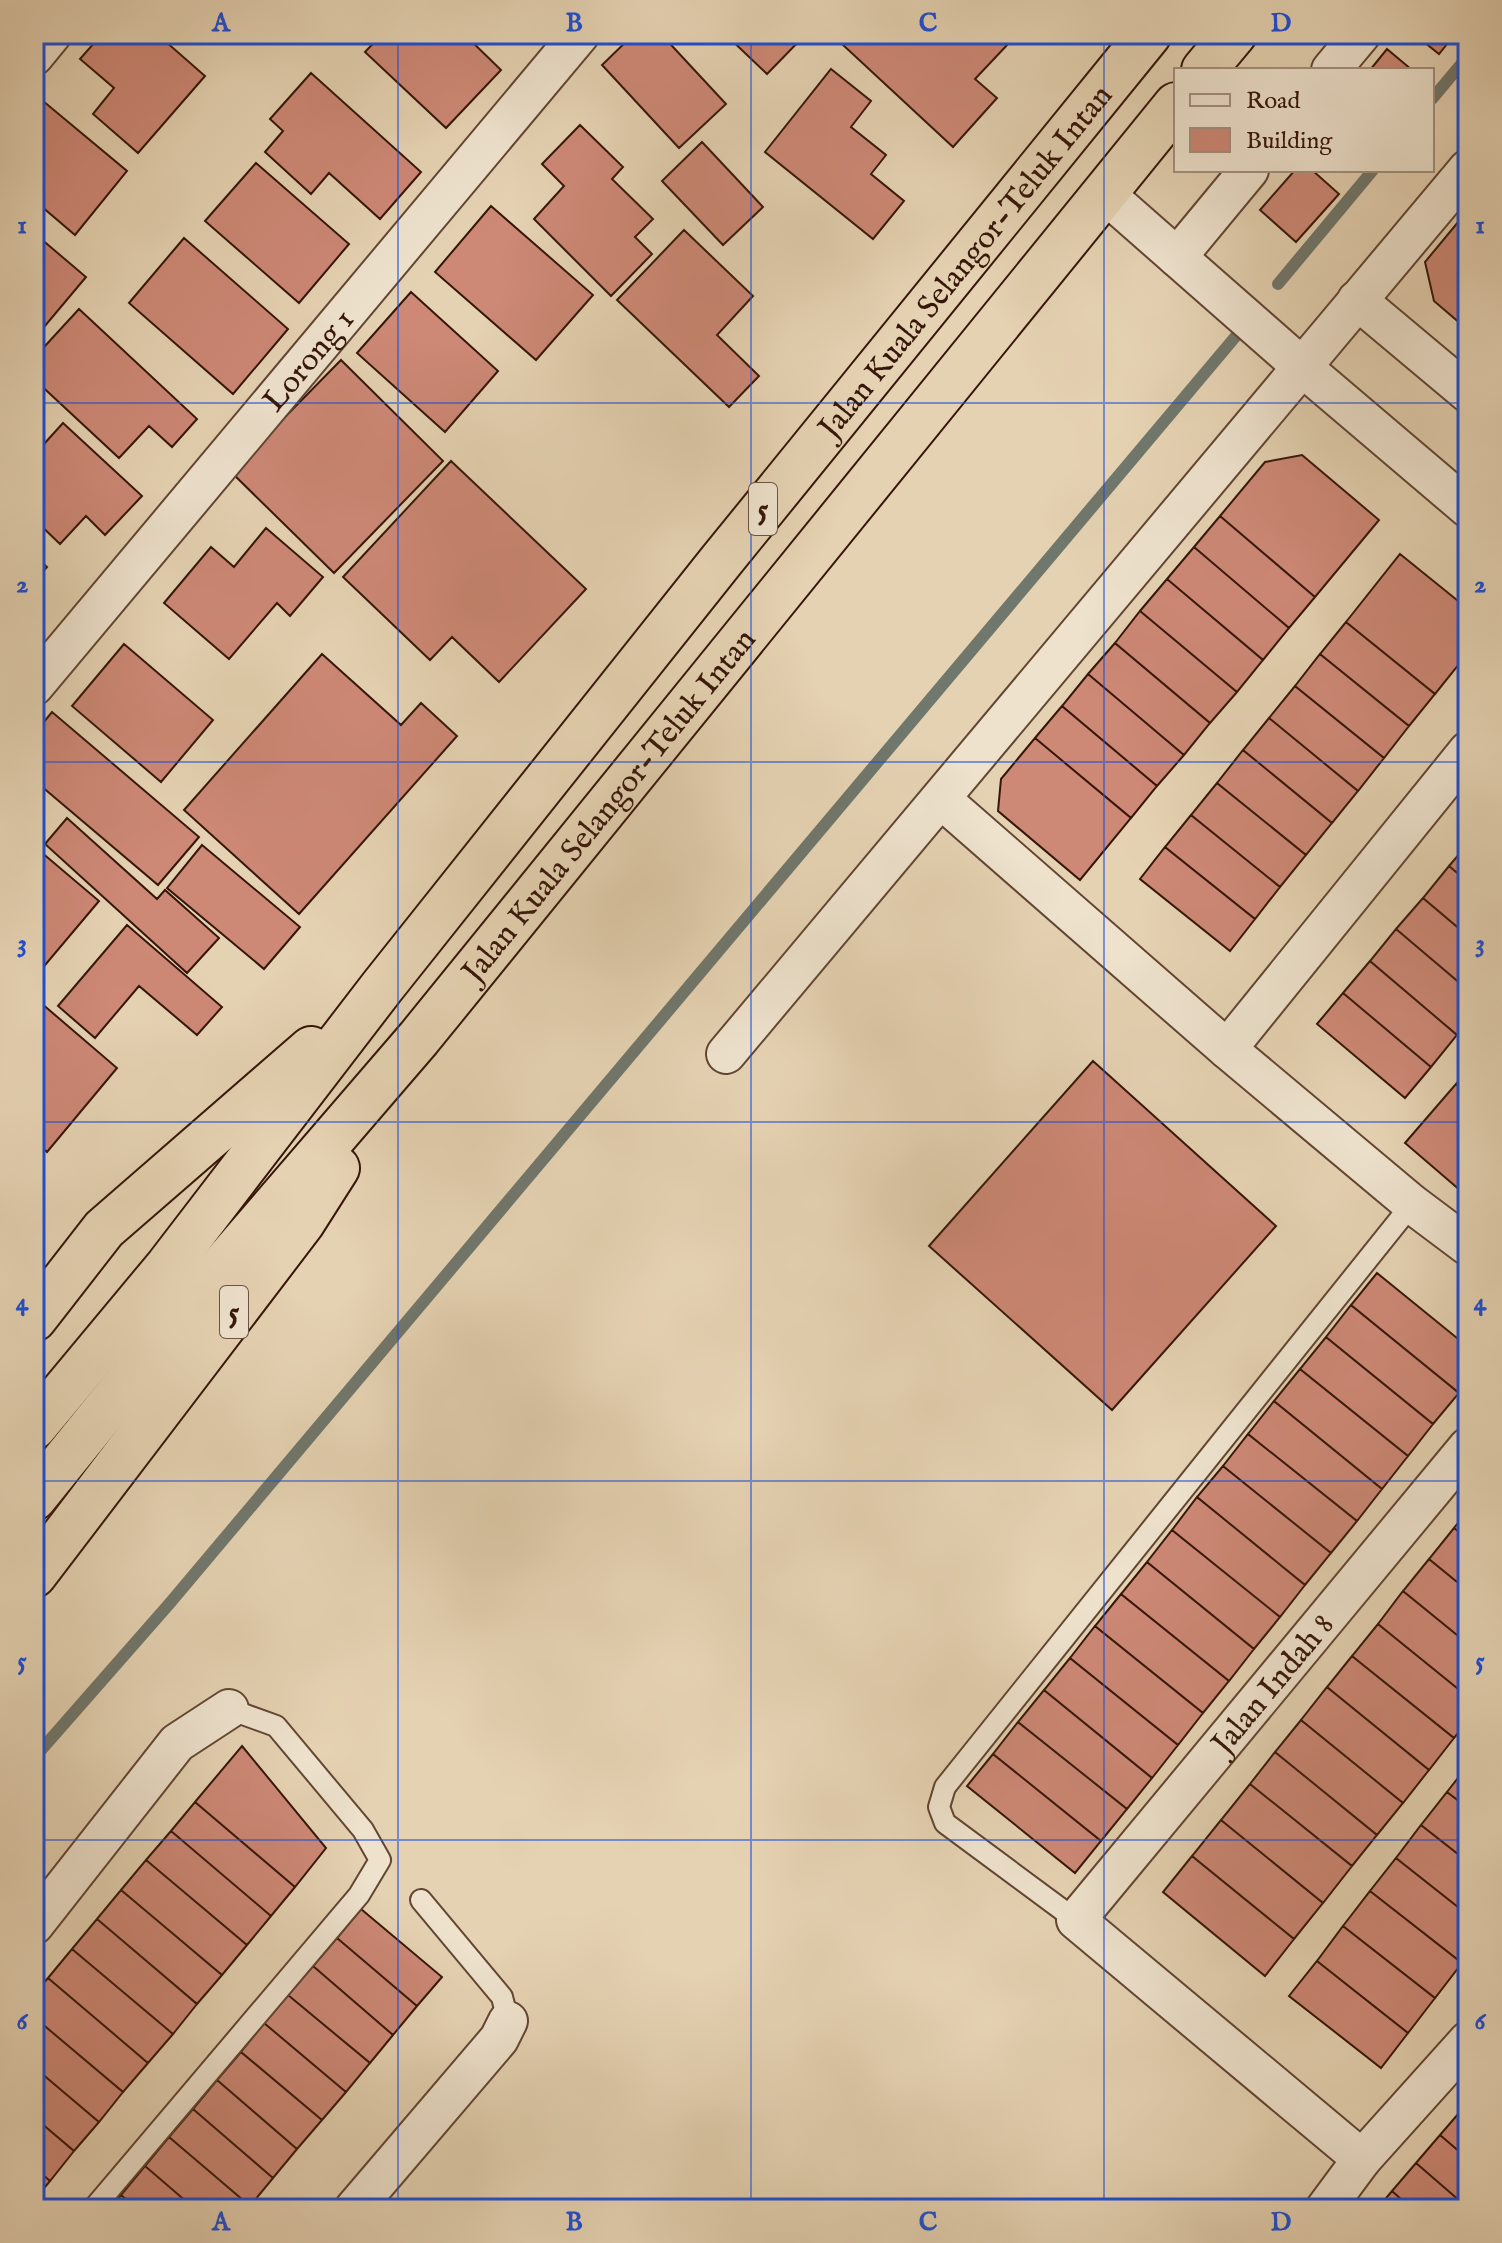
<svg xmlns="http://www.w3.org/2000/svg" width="1502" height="2243" viewBox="0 0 1502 2243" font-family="'IM FELL English',serif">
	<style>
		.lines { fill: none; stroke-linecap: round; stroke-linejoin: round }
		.stream { stroke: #70776c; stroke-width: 12 }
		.building { fill: #cd8876; stroke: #361609; stroke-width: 2 }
		.lane-casing { stroke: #624533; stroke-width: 24 }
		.street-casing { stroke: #624533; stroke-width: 42 }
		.highway-casing { stroke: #361609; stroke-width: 48 }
		.lane { stroke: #eee2cd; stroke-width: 20 }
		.street { stroke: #eee2cd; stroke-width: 38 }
		.highway { stroke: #e5d2b2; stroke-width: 44 }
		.grid { fill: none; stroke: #1d4ed8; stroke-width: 2; stroke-opacity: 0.55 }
		.labels { text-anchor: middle; stroke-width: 7; stroke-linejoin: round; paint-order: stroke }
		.shield { fill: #eee2cd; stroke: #6d5344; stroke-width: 2 }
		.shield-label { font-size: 30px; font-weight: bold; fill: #361609 }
		.street-label { font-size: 32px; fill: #361609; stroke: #eee2cd }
		.neatline { fill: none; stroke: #1d4ed8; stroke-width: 3 }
		.grid-label { font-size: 26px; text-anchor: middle; font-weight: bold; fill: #1d4ed8 }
	</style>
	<rect width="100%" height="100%" fill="#e5d2b2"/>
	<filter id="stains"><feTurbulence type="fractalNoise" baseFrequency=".0025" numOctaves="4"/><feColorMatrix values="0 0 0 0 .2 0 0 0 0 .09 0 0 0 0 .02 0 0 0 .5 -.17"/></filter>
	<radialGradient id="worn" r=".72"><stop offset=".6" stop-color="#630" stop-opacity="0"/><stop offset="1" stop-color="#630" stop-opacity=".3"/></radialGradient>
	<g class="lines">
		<path class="stream" d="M1432,99L1468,56
			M1278,284L1373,170
			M34,1758L170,1603L1236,336"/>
	</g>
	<path class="building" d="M102,34H157L205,76L138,153L93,114L114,88L80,59Z
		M382,34H464L501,70L446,128L365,52Z
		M634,34H661L726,104L679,148L602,65Z
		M725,34H806L767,74Z
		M853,34H999L1009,43L975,79L997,98L953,147L843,45Z
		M1414,34H1455L1439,54Z
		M1387,49L1412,70H1370Z
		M831,69L871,101L851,127L886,155L871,174L904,201L873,239L765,152Z
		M311,73L421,172L380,219L329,173L311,194L265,152L283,131L270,119Z
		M37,96L127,171L75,235L34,200V100Z
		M580,125L623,167L612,179L653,219L635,237L652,254L611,296L534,219L564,186L542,164Z
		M702,142L763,207L723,245L662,181Z
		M256,163L349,244L299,303L205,221Z
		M1295,170H1312L1339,194L1296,242L1260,210Z
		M491,206L593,295L536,360L435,272Z
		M1459,221L1468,228V330L1434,301L1425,262Z
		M684,230L753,296L717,335L759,376L729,407L617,300Z
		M34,233L86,277L34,339Z
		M184,238L288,329L233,394L129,303Z
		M411,292L498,371L445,432L357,353Z
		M79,309L197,419L172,447L149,426L119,458L34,379V358Z
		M341,360L443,461L334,573L231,472Z
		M63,423L142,496L105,535L86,516L60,544L34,519V455Z
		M1302,455L1379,520L1315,597L1220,516L1265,462Z
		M451,461L586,589L499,682L452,637L430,660L343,577Z
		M1220,516L1315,597L1289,628L1194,547Z
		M266,528L323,577L290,616L277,603L229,659L164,603L211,547L234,567Z
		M1194,547L1289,628L1263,660L1167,579Z
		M1400,554L1468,609V653L1435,694L1346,622Z
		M34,555L47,567L34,582Z
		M1167,579L1263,660L1237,692L1140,611Z
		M1140,611L1237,692L1210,723L1115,643Z
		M1346,622L1435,694L1409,726L1320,654Z
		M1115,643L1210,723L1184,755L1088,674Z
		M124,644L213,720L161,782L72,706Z
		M322,654L401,725L421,703L457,736L299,914L184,810Z
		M1320,654L1409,726L1384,758L1295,686Z
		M1088,674L1184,755L1157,786L1062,706Z
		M1295,686L1384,758L1358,791L1269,718Z
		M1062,706L1157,786L1131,818L1035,738Z
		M52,712L199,837L158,885L34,780V734Z
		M1269,718L1358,791L1332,823L1243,750Z
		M1035,738L1131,818L1080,880L998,811L1001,779Z
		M1243,750L1332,823L1306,855L1217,783Z
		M1217,783L1306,855L1280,887L1191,815Z
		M1191,815L1280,887L1255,919L1165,847Z
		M67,818L157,899L165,890L219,938L187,973L45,844Z
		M1468,844V882L1449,866Z
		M202,845L300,927L264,969L167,888Z
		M34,846L99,901L35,977L34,976Z
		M1165,847L1255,919L1230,951L1140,879Z
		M1449,866L1468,882V936L1423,898Z
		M1423,898L1468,936V990L1396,929Z
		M127,925L222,1007L197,1035L139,986L95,1038L58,1006Z
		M1396,929L1468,990V1023L1457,1035L1370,961Z
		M1370,961L1457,1035L1431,1067L1343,993Z
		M1343,993L1431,1067L1405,1098L1317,1024Z
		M34,997L117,1068L47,1152L34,1141Z
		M1093,1061L1276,1226L1112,1410L929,1246Z
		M1468,1070V1095L1456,1084Z
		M1456,1084L1468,1095V1197L1405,1143Z
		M1377,1273L1468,1347V1382L1459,1393L1351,1305Z
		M1351,1305L1459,1393L1433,1424L1326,1337Z
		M1326,1337L1433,1424L1408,1456L1300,1369Z
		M1300,1369L1408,1456L1382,1489L1274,1401Z
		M1274,1401L1382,1489L1357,1521L1248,1434Z
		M1248,1434L1357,1521L1331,1553L1223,1466Z
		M1223,1466L1331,1553L1305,1585L1197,1497Z
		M1197,1497L1305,1585L1280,1617L1172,1530Z
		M1468,1510V1539L1454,1528Z
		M1454,1528L1468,1539V1591L1429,1559Z
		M1172,1530L1280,1617L1254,1649L1147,1562Z
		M1429,1559L1468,1591V1644L1403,1591Z
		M1147,1562L1254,1649L1229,1681L1121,1594Z
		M1403,1591L1468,1644V1697L1378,1624Z
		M1121,1594L1229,1681L1203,1713L1095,1626Z
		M1378,1624L1468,1697V1721L1454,1738L1352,1656Z
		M1095,1626L1203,1713L1178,1745L1070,1658Z
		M1352,1656L1454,1738L1429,1770L1327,1687Z
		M1070,1658L1178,1745L1152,1778L1044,1690Z
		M1327,1687L1429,1770L1403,1803L1301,1720Z
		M1044,1690L1152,1778L1127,1809L1018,1722Z
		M1301,1720L1403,1803L1377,1835L1275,1752Z
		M1018,1722L1127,1809L1101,1841L993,1754Z
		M242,1746L326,1848L295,1887L195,1802Z
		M1275,1752L1377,1835L1352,1866L1250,1784Z
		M993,1754L1101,1841L1075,1873L967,1786Z
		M1468,1765V1808L1447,1792Z
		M1250,1784L1352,1866L1323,1903L1221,1820Z
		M1447,1792L1468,1808V1862L1421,1825Z
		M195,1802L295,1887L271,1916L171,1831Z
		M1221,1820L1323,1903L1294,1939L1192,1856Z
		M1421,1825L1468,1862V1915L1396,1858Z
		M171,1831L271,1916L247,1945L146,1860Z
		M1192,1856L1294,1939L1265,1976L1163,1892Z
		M1396,1858L1468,1915V1955L1462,1963L1370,1891Z
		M146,1860L247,1945L222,1975L121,1890Z
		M121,1890L222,1975L197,2004L97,1919Z
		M1370,1891L1462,1963L1435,1998L1343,1926Z
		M361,1909L442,1977L417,2006L337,1938Z
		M97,1919L197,2004L173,2034L72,1949Z
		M1343,1926L1435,1998L1408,2033L1317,1961Z
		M337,1938L417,2006L393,2035L313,1966Z
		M72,1949L173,2034L148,2063L48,1978Z
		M1317,1961L1408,2033L1381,2068L1289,1996Z
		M313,1966L393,2035L370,2063L288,1995Z
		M48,1978L148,2063L123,2092L34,2017V1994Z
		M288,1995L370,2063L346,2092L264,2023Z
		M34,2017L123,2092L99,2122L34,2067Z
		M264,2023L346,2092L322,2120L241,2052Z
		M241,2052L322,2120L297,2149L217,2080Z
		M34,2067L99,2122L74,2151L34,2117Z
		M217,2080L297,2149L273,2178L193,2109Z
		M1465,2106L1468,2109V2159L1440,2135Z
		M193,2109L273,2178L250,2206L169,2137Z
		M34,2117L74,2151L50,2181L34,2167Z
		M1440,2135L1468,2159V2208L1416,2163Z
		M169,2137L250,2206L247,2209H195L145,2166Z
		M1416,2163L1468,2208V2209H1412L1392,2191Z
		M145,2166L195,2209H138L121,2195Z
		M34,2167L50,2181L34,2200Z
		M1392,2191L1412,2209H1377Z
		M121,2195L138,2209H109Z"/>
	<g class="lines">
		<defs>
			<path id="lane" d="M421,1900L502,1997L508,2021
				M1076,1920L945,1823L939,1807L945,1787L1412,1204
				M93,2209L359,1895L380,1860L363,1830L276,1726L229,1709"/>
			<g id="street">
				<path d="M34,56L52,34"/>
				<path d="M1331,70L1361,34"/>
				<path d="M1104,193L1301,366L1468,508"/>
				<path d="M1177,257L1249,170"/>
				<path d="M1357,300L1468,393"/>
				<path id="s1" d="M34,686L580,34"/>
				<path d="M941,799L1227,1049L1412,1204L1468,1246"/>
				<path d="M1227,1049L1468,751"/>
				<path d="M726,1054L1468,169"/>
				<path d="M34,1925L177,1743L229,1709"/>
				<path id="s2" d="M1362,2159L1076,1920L1468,1447"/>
				<path d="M354,2209L499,2039L508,2021"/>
				<path d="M1325,2209L1362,2159L1468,2041"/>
			</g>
			<g id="highway">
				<path d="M1204,70L1234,34"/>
				<path d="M34,1319L104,1229L311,1049"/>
				<path id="s3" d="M34,1427L168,1266L382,987L721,561L1149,34"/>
				<path id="s4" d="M34,1498L203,1289L419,1038L1176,105"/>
				<path d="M34,1575L302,1223L337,1168"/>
			</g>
		</defs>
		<use href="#lane" class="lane-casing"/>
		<use href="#street" class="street-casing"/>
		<use href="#highway" class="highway-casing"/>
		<use href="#lane" class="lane"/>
		<use href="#street" class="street"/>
		<use href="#highway" class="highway"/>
	</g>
	<path class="grid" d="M398,34V2209M751,34V2209M1104,34V2209M34,403H1468M34,762H1468M34,1122H1468M34,1481H1468M34,1840H1468"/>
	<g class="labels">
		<g class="shield">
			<rect x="749" y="483" width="28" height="52" rx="6"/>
			<rect x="220" y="1286" width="28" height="52" rx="6"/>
		</g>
		<g class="shield-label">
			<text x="763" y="519">5</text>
			<text x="234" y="1322">5</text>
		</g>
		<g class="street-label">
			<text dy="11" stroke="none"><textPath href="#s3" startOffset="1492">Jalan Kuala Selangor-Teluk Intan</textPath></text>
			<text dy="11" stroke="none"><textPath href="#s1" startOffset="426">Lorong 1</textPath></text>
			<text dy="11" stroke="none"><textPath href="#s4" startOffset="900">Jalan Kuala Selangor-Teluk Intan</textPath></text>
			<text dy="11" stroke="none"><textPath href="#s2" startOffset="680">Jalan Indah 8</textPath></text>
		</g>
	</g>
	<rect width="1502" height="2243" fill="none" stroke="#e5d2b2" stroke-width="88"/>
	<rect x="1174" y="68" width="260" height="104" fill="#eee2cd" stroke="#a4907f" stroke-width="2"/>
	<rect x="1190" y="94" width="40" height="12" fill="#eee2cd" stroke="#a4907f" stroke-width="2"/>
	<text x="1246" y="108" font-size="24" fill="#361609">Road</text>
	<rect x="1190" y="128" width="40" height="24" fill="#cd8876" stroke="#a4907f" stroke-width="2"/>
	<text x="1246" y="148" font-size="24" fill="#361609">Building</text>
	<rect x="44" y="44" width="1414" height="2155" class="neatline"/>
	<g class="grid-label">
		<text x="221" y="31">A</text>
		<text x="574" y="31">B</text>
		<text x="928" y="31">C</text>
		<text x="1281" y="31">D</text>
		<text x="22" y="233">1</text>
		<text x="1480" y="233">1</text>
		<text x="22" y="592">2</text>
		<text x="1480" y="592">2</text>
		<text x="22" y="951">3</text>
		<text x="1480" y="951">3</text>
		<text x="22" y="1310">4</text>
		<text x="1480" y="1310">4</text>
		<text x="22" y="1669">5</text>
		<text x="1480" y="1669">5</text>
		<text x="22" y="2029">6</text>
		<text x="1480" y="2029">6</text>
		<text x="221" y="2230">A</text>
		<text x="574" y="2230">B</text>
		<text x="928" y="2230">C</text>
		<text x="1281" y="2230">D</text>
	</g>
	<rect width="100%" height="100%" filter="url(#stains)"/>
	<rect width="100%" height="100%" fill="url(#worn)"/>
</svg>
